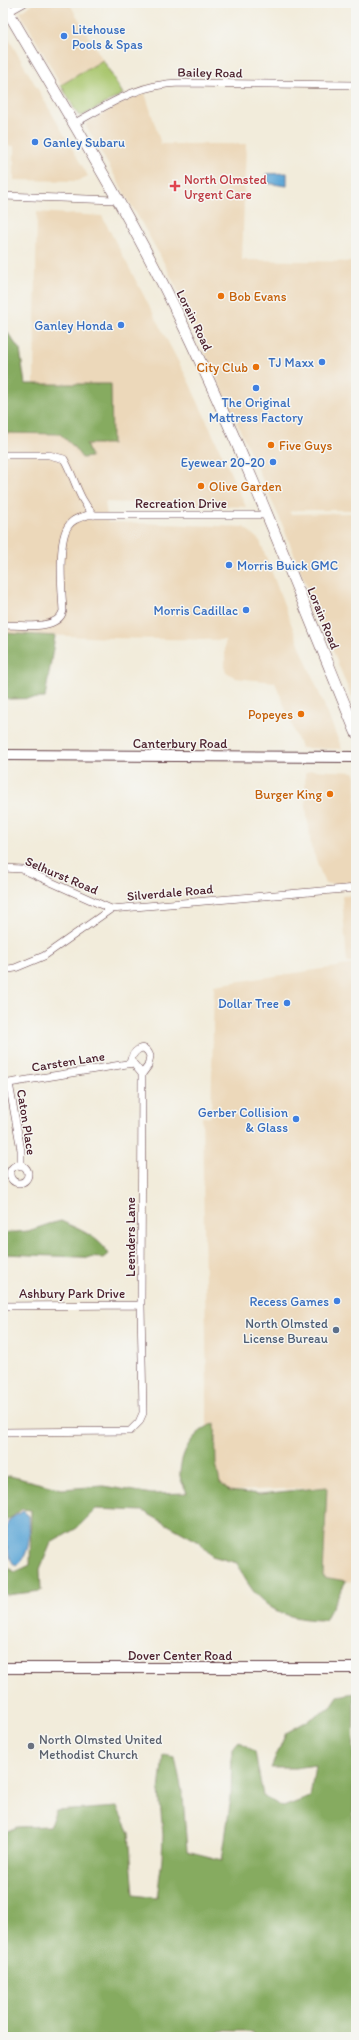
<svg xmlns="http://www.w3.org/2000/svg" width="359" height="2040" viewBox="0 0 359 2040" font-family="Itim,sans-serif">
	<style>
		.built { fill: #ecd8ba }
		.green { fill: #a9c66d; stroke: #7a724c }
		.forest { fill: #86ab60; stroke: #686546 }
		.water { fill: #60a8d7; stroke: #556481 }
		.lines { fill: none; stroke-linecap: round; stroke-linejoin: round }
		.street-casing { stroke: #633e45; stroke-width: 8 }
		.secondary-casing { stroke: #633e45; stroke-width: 12 }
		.primary-casing { stroke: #633e45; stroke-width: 12 }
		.street { stroke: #fff; stroke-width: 7 }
		.secondary { stroke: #fff; stroke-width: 10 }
		.primary { stroke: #fff; stroke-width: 11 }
		.shop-dot { fill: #3f7fe0; stroke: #f6f6f2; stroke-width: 1.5 }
		.health-dot { fill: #e0444e; stroke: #f6f6f2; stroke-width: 1.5 }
		.food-dot { fill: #e8710a; stroke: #f6f6f2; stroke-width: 1.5 }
		.service-dot { fill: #5c6f8a; stroke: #f6f6f2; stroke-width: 1.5 }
		.worship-dot { fill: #6b7280; stroke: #f6f6f2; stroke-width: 1.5 }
		.labels { text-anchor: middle; stroke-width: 3; stroke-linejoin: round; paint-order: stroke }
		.shop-label { font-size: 13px; fill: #366cbe; stroke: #f6f6f2; text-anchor: end }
		.street-label { font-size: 13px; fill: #4a1f2b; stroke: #f6f6f2 }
		.health-label { font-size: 13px; fill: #be3a42; stroke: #f6f6f2; text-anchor: start }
		.food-label { font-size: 13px; fill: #c56008; stroke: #f6f6f2; text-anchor: start }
		.service-label { font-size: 13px; fill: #4e5e75; stroke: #f6f6f2; text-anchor: end }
		.worship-label { font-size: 13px; fill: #5b616d; stroke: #f6f6f2; text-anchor: start }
	</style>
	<rect width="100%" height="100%" fill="#f6f6f2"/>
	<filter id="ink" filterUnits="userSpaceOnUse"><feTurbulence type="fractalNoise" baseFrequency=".025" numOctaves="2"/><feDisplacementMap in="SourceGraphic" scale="8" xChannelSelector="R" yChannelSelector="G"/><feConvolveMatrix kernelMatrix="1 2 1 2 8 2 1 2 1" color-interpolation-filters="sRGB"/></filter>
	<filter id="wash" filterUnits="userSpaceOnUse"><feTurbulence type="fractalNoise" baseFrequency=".012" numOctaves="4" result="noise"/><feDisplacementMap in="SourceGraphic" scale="16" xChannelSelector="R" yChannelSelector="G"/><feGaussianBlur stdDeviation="0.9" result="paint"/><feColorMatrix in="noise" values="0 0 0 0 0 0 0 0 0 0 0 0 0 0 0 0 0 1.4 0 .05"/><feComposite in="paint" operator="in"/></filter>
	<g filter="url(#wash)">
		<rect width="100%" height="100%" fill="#f2ecdb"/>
		<path class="built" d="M34,3H69L103,60L61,85L20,12Z
			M3,29L88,176L78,181L14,180V146H3Z
			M145,93L161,144H246L242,260L356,262V510H298L289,512L291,514L356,513V695L351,696L280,519L176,287L161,257L85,124L127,100Z
			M37,212L102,216L188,380L246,507L105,502L108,522L244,527L260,541L295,634L342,749L301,748L275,682L236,678L225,671V640L110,638L3,633V384H34Z
			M311,770L354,772L356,776V882L325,884L311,846L306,808L305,773Z
			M356,895V962L347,963L342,896Z
			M356,964V1126L351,1138V1156L356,1194V1565L351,1582L323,1577L327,1487L207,1492V1390L202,1117H211L214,985Z"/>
		<path class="green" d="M103,60L123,94L82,116L78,115L61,85Z"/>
		<path class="forest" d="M3,332H7L20,350L25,384H111L112,444H86L91,457L82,458L73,446L60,434L3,433Z
			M3,633L55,636L45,698L9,699L3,697Z
			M61,1221C80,1230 98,1236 109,1254L104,1258L3,1254V1233L28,1231L49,1224Z
			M215,1423L216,1463L220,1483L229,1491L260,1494L327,1487L323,1577L346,1581L325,1620C279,1620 256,1605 237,1563L212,1556L199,1542L143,1511L96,1509L77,1528L51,1543L40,1569L41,1591L7,1595L3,1593V1569L5,1566L15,1572L30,1565L31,1510L22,1509L12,1517L3,1522V1477L10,1476L62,1489L103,1486L152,1494L187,1493C185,1487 179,1479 180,1473C181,1450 194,1431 215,1423Z
			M354,1693L353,1832L356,1833V2037H254L253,2031H219L218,2037H3V1833L17,1827L49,1826L56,1811L117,1807L129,1833L134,1895L157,1898L162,1858L163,1835L159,1791L163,1755L175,1757L183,1796L187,1851L222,1860L231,1797L232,1749L239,1741L255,1752L263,1796L283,1807L310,1797L315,1765L296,1768H271L286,1733L330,1708L338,1696Z"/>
		<path class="water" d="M287,173V186L266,183V174Z
			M23,1511L29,1516C29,1535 32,1553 16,1566C7,1561 4,1531 8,1522C11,1517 18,1515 23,1511Z"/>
	</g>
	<g filter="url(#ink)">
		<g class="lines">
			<defs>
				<path id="street" d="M8,12L24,3
					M73,124C110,104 137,84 180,83L356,85
					M3,196L116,200
					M3,455H49L64,459C75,478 78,499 94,515
					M3,625C20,625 58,631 63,611C62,592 57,539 69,525C73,519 81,517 88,515H268
					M3,868L22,869L111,909
					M3,970L15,968L44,956L111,909L356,888
					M130,1063C132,1052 144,1040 150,1056L148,1066L142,1074
					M9,1083L21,1150V1166
					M3,1084L133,1063L142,1074L141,1305L143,1413L139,1422L130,1431L3,1432
					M10 1174a9 9 0 1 1 18 0a9 9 0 1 1-18 0Z
					M3,1306L141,1305"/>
				<path id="secondary" d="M3,755L356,757
					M3,1668H356"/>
				<path id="primary" d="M3,3C65,110 131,215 184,327C247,459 300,596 356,732"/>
			</defs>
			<use href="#street" class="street-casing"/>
			<use href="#secondary" class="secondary-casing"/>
			<use href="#primary" class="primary-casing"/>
			<use href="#street" class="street"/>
			<use href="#secondary" class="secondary"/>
			<use href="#primary" class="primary"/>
		</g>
	</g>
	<g class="shop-dot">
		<circle cx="64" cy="36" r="4"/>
		<circle cx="35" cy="142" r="4"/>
		<circle cx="121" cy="325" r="4"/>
		<circle cx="322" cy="362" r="4"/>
		<circle cx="256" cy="388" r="4"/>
		<circle cx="273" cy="462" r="4"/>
		<circle cx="229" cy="565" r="4"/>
		<circle cx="246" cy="610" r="4"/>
		<circle cx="287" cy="1003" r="4"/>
		<circle cx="296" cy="1119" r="4"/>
		<circle cx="337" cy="1301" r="4"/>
	</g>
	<path class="health-dot" d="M173 180h4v4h4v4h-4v4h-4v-4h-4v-4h4z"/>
	<g class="food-dot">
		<circle cx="221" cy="296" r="4"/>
		<circle cx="256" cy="367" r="4"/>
		<circle cx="271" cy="445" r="4"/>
		<circle cx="201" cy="486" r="4"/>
		<circle cx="301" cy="714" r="4"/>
		<circle cx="330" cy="794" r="4"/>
	</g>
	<circle class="service-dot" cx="336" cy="1330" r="4"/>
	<circle class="worship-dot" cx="31" cy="1746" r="4"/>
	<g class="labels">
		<g class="shop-label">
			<text x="72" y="34" text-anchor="start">Litehouse<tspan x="72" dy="15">Pools &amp; Spas</tspan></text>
			<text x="43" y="147" text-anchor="start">Ganley Subaru</text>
			<text x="113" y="330">Ganley Honda</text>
			<text x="314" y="367">TJ Maxx</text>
			<text x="256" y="407" text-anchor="middle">The Original<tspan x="256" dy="15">Mattress Factory</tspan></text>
			<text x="265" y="467">Eyewear 20-20</text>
			<text x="237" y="570" text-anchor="start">Morris Buick GMC</text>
			<text x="238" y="615">Morris Cadillac</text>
			<text x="279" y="1008">Dollar Tree</text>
			<text x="288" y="1117">Gerber Collision<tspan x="288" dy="15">&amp; Glass</tspan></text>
			<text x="329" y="1306">Recess Games</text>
		</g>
		<g class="street-label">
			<text transform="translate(210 72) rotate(1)" y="5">Bailey Road</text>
			<text transform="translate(195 320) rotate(64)" y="5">Lorain Road</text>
			<text x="181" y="508">Recreation Drive</text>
			<text transform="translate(324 618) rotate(68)" y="5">Lorain Road</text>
			<text x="180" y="748">Canterbury Road</text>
			<text transform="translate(62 875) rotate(23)" y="5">Selhurst Road</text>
			<text transform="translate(170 892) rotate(-5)" y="5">Silverdale Road</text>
			<text transform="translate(68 1061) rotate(-9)" y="5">Carsten Lane</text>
			<text transform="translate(27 1122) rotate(81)" y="5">Caton Place</text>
			<text transform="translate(130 1237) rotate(-90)" y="5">Leenders Lane</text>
			<text x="72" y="1298">Ashbury Park Drive</text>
			<text x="180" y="1660">Dover Center Road</text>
		</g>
		<g class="health-label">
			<text x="184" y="184">North Olmsted<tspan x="184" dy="15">Urgent Care</tspan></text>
		</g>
		<g class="food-label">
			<text x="229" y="301">Bob Evans</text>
			<text x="248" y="372" text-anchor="end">City Club</text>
			<text x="279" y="450">Five Guys</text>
			<text x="209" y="491">Olive Garden</text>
			<text x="293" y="719" text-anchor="end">Popeyes</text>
			<text x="322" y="799" text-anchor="end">Burger King</text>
		</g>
		<g class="service-label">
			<text x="328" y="1328">North Olmsted<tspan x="328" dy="15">License Bureau</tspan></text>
		</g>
		<g class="worship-label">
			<text x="39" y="1744">North Olmsted United<tspan x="39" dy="15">Methodist Church</tspan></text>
		</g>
	</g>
	<rect width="359" height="2040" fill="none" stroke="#f6f6f2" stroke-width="16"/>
</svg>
